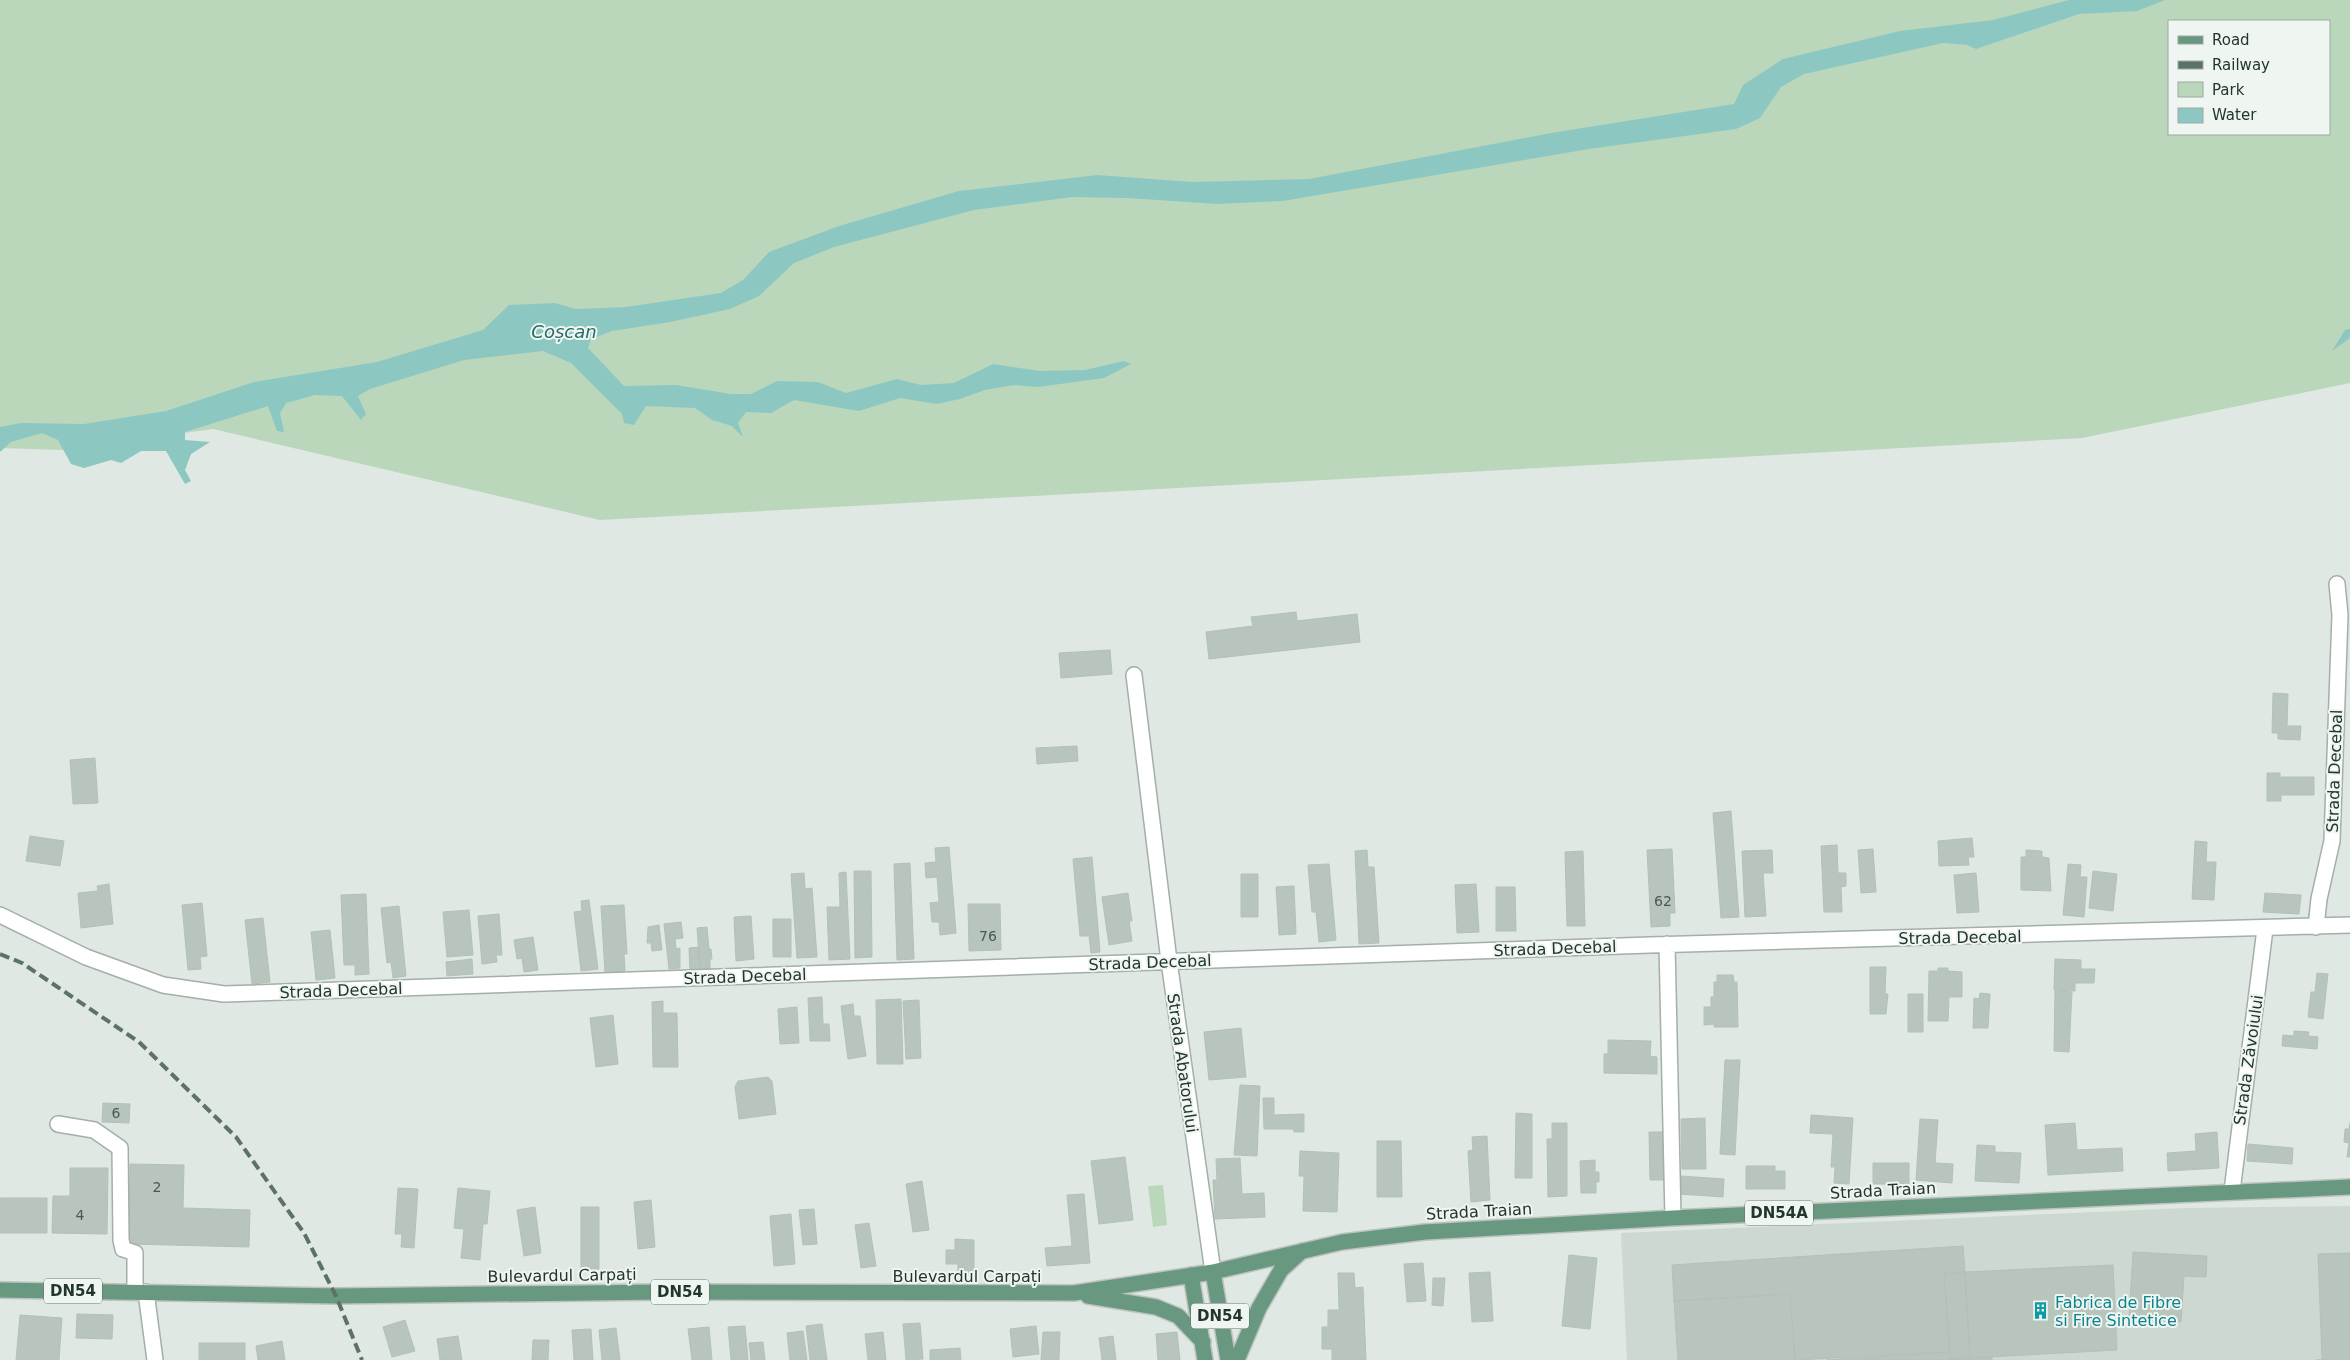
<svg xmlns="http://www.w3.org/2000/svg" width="2350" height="1360" viewBox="0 0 2350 1360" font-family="'DejaVu Sans',sans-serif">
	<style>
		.built { fill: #cdd8d0 }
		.green { fill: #bad7bb; fill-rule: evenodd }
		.water { fill: #8dc7c2 }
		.building { fill: #b8c5bd; stroke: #b2c1b7 }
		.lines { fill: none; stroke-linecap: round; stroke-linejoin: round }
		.minor-casing { stroke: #a3afa8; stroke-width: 18 }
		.primary-casing { stroke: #bdc3c0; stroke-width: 18 }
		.minor { stroke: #fff; stroke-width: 15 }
		.primary { stroke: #699880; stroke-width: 15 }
		.rail { stroke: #5c7267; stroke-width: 4; stroke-dasharray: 10 5; stroke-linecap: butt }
		.labels { text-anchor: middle; stroke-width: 4; stroke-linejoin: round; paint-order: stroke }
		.number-label { font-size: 14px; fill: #485a50 }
		.shield { fill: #eff5f0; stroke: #606f67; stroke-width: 1 }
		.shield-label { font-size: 15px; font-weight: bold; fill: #22362c }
		.street-label { font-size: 16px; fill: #22362c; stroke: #eff5f0 }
		.culture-label { font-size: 16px; fill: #0d838f; stroke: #eff5f0; text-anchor: start }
		.water-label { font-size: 18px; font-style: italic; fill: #256a64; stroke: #eff5f0 }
	</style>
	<rect width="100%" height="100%" fill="#dfe8e2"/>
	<path class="built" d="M2350,1206V1360H1627L1621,1233L2187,1208Z"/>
	<path class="green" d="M0,0H2350V383L2082,438L600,520L213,429L61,450L0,448ZM2169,21H2329V134H2169Z
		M1163,1185L1167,1225L1153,1227L1148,1186Z"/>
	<path class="water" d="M2069,0H2165L2137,11L2079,14L1976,49L1967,45L1943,43L1804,74L1781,87L1760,118L1736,129L1589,149L1283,201L1217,204L1128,198L1072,197L974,210L834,247L794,263L759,296L730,309L670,322L612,331L591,339L588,348L624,386L676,385L731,394H751L777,381L818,382L846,393L897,379L921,385L954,383L993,364L1040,371L1085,370L1124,361L1131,364L1104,378L1038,387L1014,385L985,390L960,399L937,404L900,398L859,411L794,400L771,413L746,412L738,423L743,437L732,426L712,420L695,408L646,406L634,425L624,423L622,414L571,363L543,351L464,360L370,389L358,396L366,414L361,420L342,396L315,395L286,403L280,413L284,432L277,431L268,406L185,432V440L210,442L191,454L185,470L191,481L185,484L166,451H141L121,463L111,460L84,468L71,464L58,440L42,433L11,442L0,452V427L21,423L84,424L166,411L254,382L377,362L483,330L509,305L555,303L576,309L626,307L721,293L743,280L769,252L839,226L959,191L1097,175L1192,182L1309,179L1551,133L1734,104L1743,85L1783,59L1900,31L1993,20Z
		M2350,329V338L2332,351L2345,330Z"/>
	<path class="building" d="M1296,612L1297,621L1357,614L1360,642L1209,659L1206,632L1253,626L1251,617Z
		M1110,650L1112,674L1061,678L1059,653Z
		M2273,693L2288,694L2287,726H2301L2300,740L2278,739V733H2272Z
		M1077,746L1078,761L1037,764L1036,748Z
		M95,758L98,803L73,804L70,760Z
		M2267,773H2280V777H2314V795H2281V801H2267Z
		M1731,811L1739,917L1721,918L1713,813Z
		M30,836L64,841L60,866L26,861Z
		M1972,838L1974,857H1968L1969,865L1939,866L1938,841Z
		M2195,841L2207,842L2206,862H2216L2214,900L2192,899Z
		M1837,845L1838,873H1846V886L1841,887L1842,912H1824L1821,846Z
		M949,847L956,933L940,935L939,922H932L930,903L939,902L937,877L926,878L925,863L936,862L935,848Z
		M1672,849L1675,913H1670V926L1651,927L1647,850Z
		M1873,849L1876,892L1861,893L1858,850Z
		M1367,850L1368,867H1374L1379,943L1359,944L1355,851Z
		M1772,850L1773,873H1763L1766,916L1745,917L1742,851Z
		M2026,850L2042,851V857L2049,858L2051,891L2021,890V857H2026Z
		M1583,851L1585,926H1567L1565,852Z
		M1092,857L1100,952L1091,953L1089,936H1080L1073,859Z
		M910,863L914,959L897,960L894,864Z
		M1329,864L1336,940L1319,942L1316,912H1312L1308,865Z
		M2068,864L2081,865L2080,877H2087L2084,917L2063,915Z
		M854,871H871L872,957L855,958Z
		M2093,871L2117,874L2113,911L2089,908Z
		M846,872L850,959L829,960L827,907H840L839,873Z
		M804,873L805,889L812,888L817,957L797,958L791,874Z
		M1976,873L1979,912L1957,913L1954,875Z
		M1241,874H1258V917H1241Z
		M109,884L113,924L81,928L78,893L98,891L97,886Z
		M1476,884L1479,932L1457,933L1455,885Z
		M1294,886L1296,934L1279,935L1276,887Z
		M1496,887H1515L1516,931H1496Z
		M1128,893L1132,921H1129L1132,941L1109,945L1102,897Z
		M2265,893L2301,895L2299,914L2263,912Z
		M366,894L369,974L355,975V965H344L341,895Z
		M589,900L598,969L581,971L574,912L582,911L581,901Z
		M202,903L207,956L200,957L201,969L188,970L182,905Z
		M968,904H1000L1001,950L969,951Z
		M624,905L627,954H624L625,971L605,973L601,906Z
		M399,906L406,976L393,978L391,962L387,963L381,908Z
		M469,910L473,955L447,957L443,912Z
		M499,914L502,955H496L497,962L482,964L478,916Z
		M751,916L754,959L736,961L734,917Z
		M263,918L270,982L252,984L245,920Z
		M773,919H791V957H773Z
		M681,922L683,938L675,939L676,949L680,948V968L669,969L664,924Z
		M659,925L662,950L652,951L651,943H647L648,927Z
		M707,927L709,949H711L712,959H710V969L700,970L697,928Z
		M330,930L335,978L316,980L311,932Z
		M533,937L538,970L524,972L522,958L517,959L514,940Z
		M699,947L700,970L690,971L689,948Z
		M472,959L473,974L447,976L446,962Z
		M2055,959L2081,960V969H2095L2094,983H2075V991L2054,990Z
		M1870,967H1886L1885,994H1888L1886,1014H1870Z
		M1938,968H1948V971L1962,972V997H1949L1948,1021H1928L1929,971H1938Z
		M2317,973L2328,974L2323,1019L2308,1017L2311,992H2315Z
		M1717,975H1733L1734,982H1737L1738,1027H1714V1024L1704,1025V1007H1711V997H1714V982H1717Z
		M2055,991L2072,992L2069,1052L2054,1051Z
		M1980,993L1990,994L1988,1028H1973L1974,998L1979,999Z
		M1908,994H1923V1032H1908Z
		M822,997L823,1024H829L830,1041H810L808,998Z
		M901,999L903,1064H877L876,1000Z
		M919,1000L921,1058L906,1059L903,1001Z
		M663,1001V1013H677L678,1067H653L652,1002Z
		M853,1004L854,1016H860L866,1056L848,1059L841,1006Z
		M797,1007L799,1043L780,1044L778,1009Z
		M613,1015L618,1064L596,1067L590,1018Z
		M1241,1028L1246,1077L1209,1080L1204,1032Z
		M2294,1031L2309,1032L2308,1036L2318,1037L2317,1049L2282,1046L2283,1035L2294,1036Z
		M1608,1040L1651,1041L1650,1056L1657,1057V1074L1604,1073V1054H1608Z
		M1725,1060H1740L1735,1155L1720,1154Z
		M768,1077L772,1081L776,1114L739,1119L735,1087L738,1081Z
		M1240,1085L1260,1086L1257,1156L1234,1155Z
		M1263,1098H1274V1115L1304,1114V1132H1294L1293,1129H1264Z
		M103,1103L130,1104L129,1123L102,1122Z
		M1516,1113L1532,1114V1178H1515Z
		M1811,1115L1853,1118L1849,1184L1834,1183L1835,1167H1831L1833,1134L1810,1133Z
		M1705,1118L1706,1169H1682L1681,1119Z
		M1920,1119L1938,1120L1935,1163L1953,1164L1952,1183L1916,1180Z
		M1552,1123H1567V1196L1548,1197L1547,1139H1552Z
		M2075,1123L2077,1150L2122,1148L2123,1171L2048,1175L2045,1125Z
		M2350,1123V1157H2347L2349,1143L2344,1142L2345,1129H2349Z
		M1649,1132H1663L1664,1180H1650Z
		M2217,1132L2219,1168L2168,1171L2167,1153L2196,1151L2195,1134Z
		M1487,1136L1490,1200L1471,1202L1468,1151L1473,1150L1472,1137Z
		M1377,1141H1401L1402,1197H1377Z
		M2248,1144L2293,1148L2292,1164L2247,1161Z
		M1977,1145L1995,1146V1152L2021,1153L2019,1183L1975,1181Z
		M1300,1151L1339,1153L1337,1212L1303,1211L1304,1176H1299Z
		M1125,1157L1133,1220L1099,1224L1091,1161Z
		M1240,1158L1242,1194L1264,1193L1265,1217L1215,1219L1213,1180H1217L1216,1159Z
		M1595,1160V1172H1599V1182H1596V1193H1581L1580,1161Z
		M1873,1163H1909V1184H1873Z
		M130,1164L184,1165L183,1208L250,1210L249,1247L129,1244Z
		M1746,1166H1775V1171H1785V1189H1746Z
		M70,1168H108L107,1234L52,1233L53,1196H70Z
		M1681,1176L1724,1179L1723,1197L1679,1194Z
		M922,1181L929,1230L913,1232L906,1184Z
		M398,1188L418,1189L414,1248L401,1247L402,1234H395Z
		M458,1188L490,1191L487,1224H483L480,1260L461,1258L464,1229L454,1228Z
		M1084,1194L1090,1263L1047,1266L1045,1248L1072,1246L1067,1195Z
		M0,1198H47V1233H0Z
		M651,1200L655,1247L638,1249L634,1202Z
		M535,1207L541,1253L524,1256L517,1210Z
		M581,1207H599V1269H581Z
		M814,1209L817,1244L803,1245L799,1210Z
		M791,1214L795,1264L774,1266L770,1216Z
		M869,1223L876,1266L861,1268L855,1225Z
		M955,1239L974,1240V1275H958V1264H946V1250H955Z
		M1963,1246L1965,1272L1944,1274L1950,1352L1795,1360L1790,1294L1674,1301L1672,1265Z
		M2133,1252L2207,1256L2206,1277L2184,1276L2181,1322L2129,1318Z
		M2350,1253V1360H2316H2322L2318,1254Z
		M1569,1255L1597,1258L1590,1329L1562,1326Z
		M1423,1263L1426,1301L1407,1302L1404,1264Z
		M2113,1265L2117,1350L1970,1358L1965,1272Z
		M1490,1272L1493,1321L1472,1322L1469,1273Z
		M1965,1272L1970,1358L1950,1359L1944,1274Z
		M1338,1273H1354L1355,1288L1363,1287L1366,1360H1332V1349H1322V1327H1328V1310H1339Z
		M1433,1278H1445L1443,1306L1432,1305Z
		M1790,1294L1795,1360H1678L1674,1301Z
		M77,1314L113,1315L112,1339L76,1338Z
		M20,1315L62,1318L59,1360H16Z
		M405,1320L415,1351L392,1357L383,1327Z
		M920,1323L923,1359L906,1360L903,1324Z
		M822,1324L827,1360H810L806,1326Z
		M745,1326L748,1360H731L728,1327Z
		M1036,1326L1039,1354L1013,1357L1010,1329Z
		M709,1327L712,1360H692L688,1329Z
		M616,1328L620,1360H602L599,1330Z
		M591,1329L593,1360H574L572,1330Z
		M803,1331L807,1360H790L787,1333Z
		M883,1332L886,1360H868L865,1334Z
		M1043,1332H1060L1059,1360H1041Z
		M1177,1332L1180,1360H1158L1156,1334Z
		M458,1336L462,1360H440L437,1339Z
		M1113,1336L1116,1360H1102L1099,1338Z
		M533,1340H549L548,1360H532Z
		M282,1341L285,1360H258L256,1346Z
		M763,1342L765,1360H751L749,1343Z
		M199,1343H245V1360H199Z
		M960,1348L961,1360H930V1350Z
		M1950,1352V1359L1992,1357V1360H1826Z"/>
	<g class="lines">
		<defs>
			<path id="minor" d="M1134,675L1169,961L1213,1272
				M0,915L86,957L163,985L224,994L1650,945L2350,925
				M2316,927L2319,899L2332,841L2340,615L2337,584
				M1667,944L1673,1218
				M58,1124L94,1130L120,1148L121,1240L123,1249L135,1253V1292
				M2232,1191L2265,929
				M146,1292L155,1360"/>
			<path id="primary" d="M1213,1272L1228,1360
				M1191,1275L1205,1360
				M0,1290L336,1296L663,1292L1074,1293L1213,1272L1342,1242L1425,1232L1673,1218L2350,1187
				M1088,1296L1156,1307L1178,1316L1203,1342
				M1237,1360L1259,1308L1281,1270L1302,1251"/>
		</defs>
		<use href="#minor" class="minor-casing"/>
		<use href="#primary" class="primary-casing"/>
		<use href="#minor" class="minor"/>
		<use href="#primary" class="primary"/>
		<path class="rail" d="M0,954L22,963L139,1042L236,1137L304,1233L336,1296L362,1360"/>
	</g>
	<defs>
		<symbol id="building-bare" viewBox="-9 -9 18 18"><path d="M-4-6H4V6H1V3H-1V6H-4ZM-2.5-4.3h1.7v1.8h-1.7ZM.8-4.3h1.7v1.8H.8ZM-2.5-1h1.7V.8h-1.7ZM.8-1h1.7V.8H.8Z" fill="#0f9aa8" stroke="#eff5f0" stroke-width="2.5" paint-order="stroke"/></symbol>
	</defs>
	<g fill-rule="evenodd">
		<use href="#building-bare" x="2028" y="1298" width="25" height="25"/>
	</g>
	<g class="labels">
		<g class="number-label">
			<text x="1663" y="906">62</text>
			<text x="988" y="941">76</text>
			<text x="116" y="1118">6</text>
			<text x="157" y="1192">2</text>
			<text x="80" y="1220">4</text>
		</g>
		<g class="shield">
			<rect x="1745" y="1200.5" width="68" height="25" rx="4"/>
			<rect x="44" y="1278.5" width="58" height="25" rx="4"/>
			<rect x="651" y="1279.5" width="58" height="25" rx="4"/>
			<rect x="1191" y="1303.5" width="58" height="25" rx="4"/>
		</g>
		<g class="shield-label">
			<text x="1779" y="1218">DN54A</text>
			<text x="73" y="1296">DN54</text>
			<text x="680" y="1297">DN54</text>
			<text x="1220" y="1321">DN54</text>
		</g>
		<g class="street-label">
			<text transform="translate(2334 771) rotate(-88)" y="6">Strada Decebal</text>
			<text transform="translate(1960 937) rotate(-1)" y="6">Strada Decebal</text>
			<text transform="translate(1555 948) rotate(-2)" y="6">Strada Decebal</text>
			<text transform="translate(1150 962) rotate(-2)" y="6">Strada Decebal</text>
			<text transform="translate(745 976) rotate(-2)" y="6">Strada Decebal</text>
			<text transform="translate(341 990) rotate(-2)" y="6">Strada Decebal</text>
			<text transform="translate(2248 1060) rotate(-82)" y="6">Strada Zăvoiului</text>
			<text transform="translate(1183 1063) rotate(82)" y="6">Strada Abatorului</text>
			<text transform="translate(1883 1190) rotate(-3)" y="6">Strada Traian</text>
			<text transform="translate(1479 1211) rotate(-3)" y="6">Strada Traian</text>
			<text transform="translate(562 1275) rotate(-1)" y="6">Bulevardul Carpați</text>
			<text x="967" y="1282">Bulevardul Carpați</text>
		</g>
		<g class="culture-label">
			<text x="2055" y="1308">Fabrica de Fibre<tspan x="2055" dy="18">si Fire Sintetice</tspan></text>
		</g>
		<g class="water-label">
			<text x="564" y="338">Coșcan</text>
		</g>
	</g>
	<rect x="2168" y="20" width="162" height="115" fill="#eff5f0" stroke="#9da9a2"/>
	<rect x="2178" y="36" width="25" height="8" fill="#699880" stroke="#9da9a2"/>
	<text x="2212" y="45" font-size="15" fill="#22362c">Road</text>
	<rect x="2178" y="61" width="25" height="8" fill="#5c7267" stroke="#9da9a2"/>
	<text x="2212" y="70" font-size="15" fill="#22362c">Railway</text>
	<rect x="2178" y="82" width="25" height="15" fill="#bad7bb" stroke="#9da9a2"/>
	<text x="2212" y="95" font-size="15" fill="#22362c">Park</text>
	<rect x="2178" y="108" width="25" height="15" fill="#8dc7c2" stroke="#9da9a2"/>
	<text x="2212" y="120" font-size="15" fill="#22362c">Water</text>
</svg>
